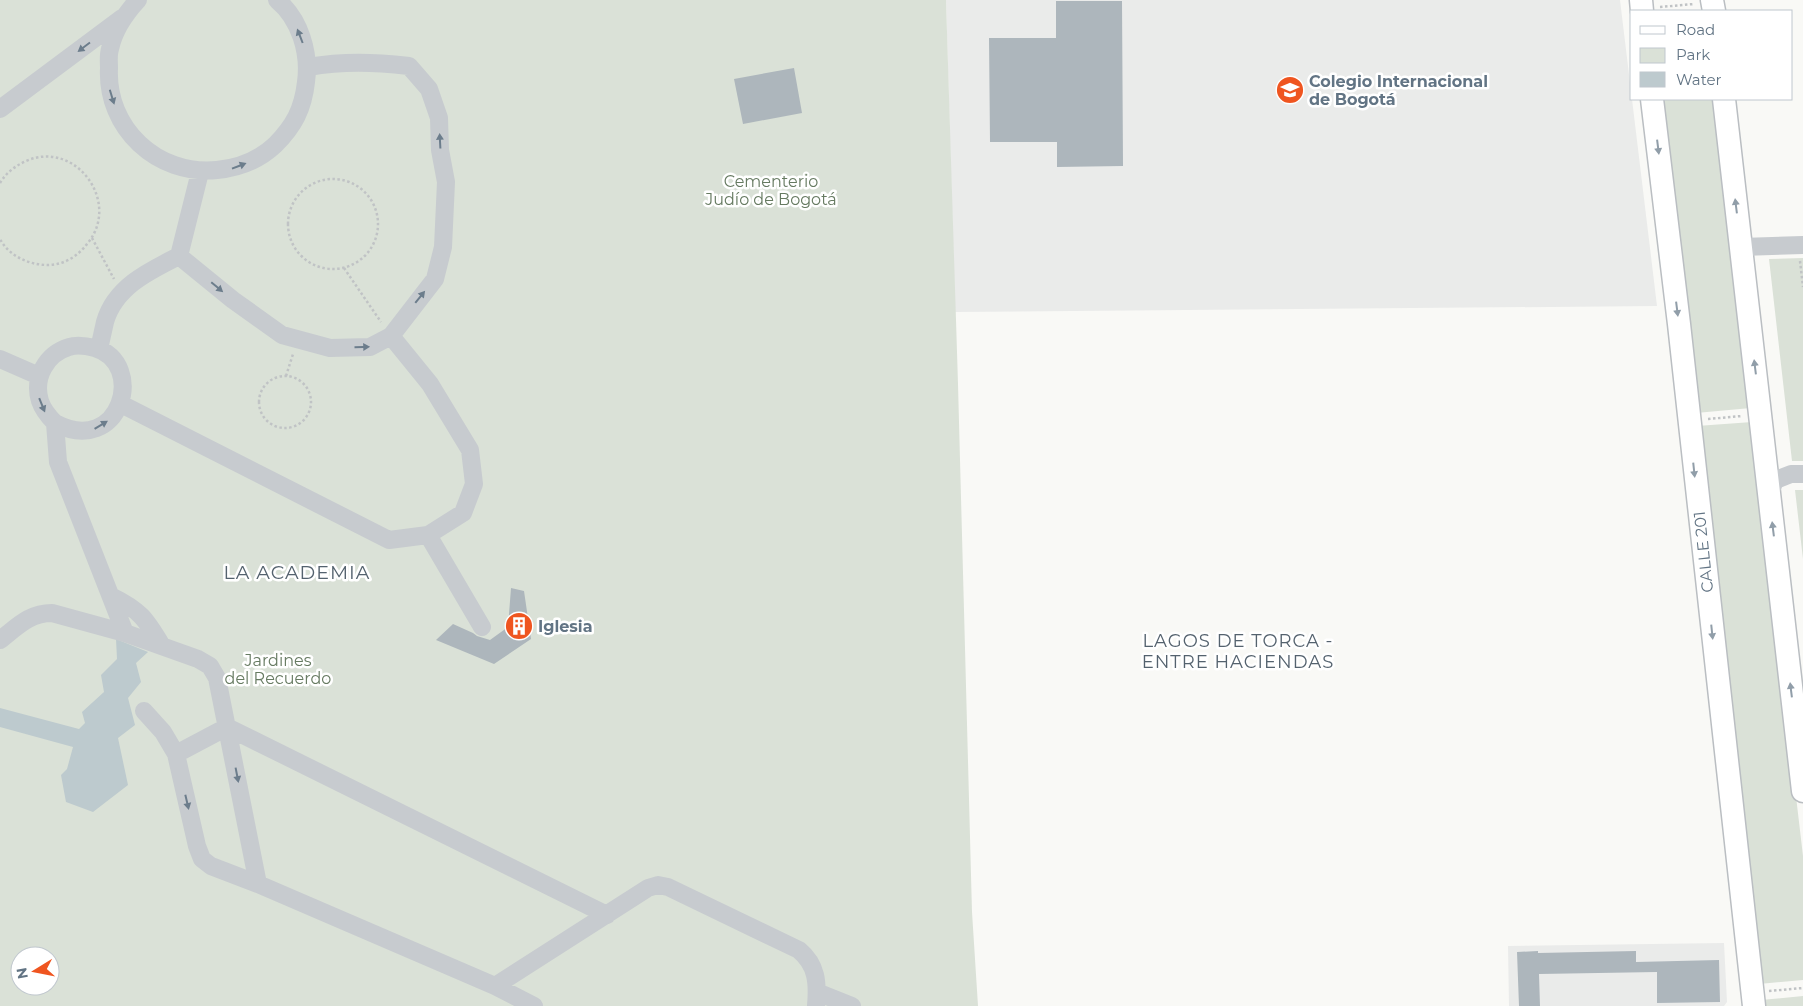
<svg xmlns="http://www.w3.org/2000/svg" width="1803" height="1006" viewBox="0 0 1803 1006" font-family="Montserrat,sans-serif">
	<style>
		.built { fill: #eaebea }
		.green { fill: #dae1d7; fill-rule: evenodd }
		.water { fill: #bdcace }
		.building { fill: #adb6bc }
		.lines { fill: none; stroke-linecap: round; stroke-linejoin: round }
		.major-casing { stroke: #babec2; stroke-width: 25 }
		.path { stroke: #c0c3c5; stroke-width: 2.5; stroke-dasharray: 2.5 2.5; stroke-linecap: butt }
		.minor { stroke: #c7cbcf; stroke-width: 18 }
		.major { stroke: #fff; stroke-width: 22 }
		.oneway { fill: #6c7d8c }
		.oneway2 { fill: #919ea9 }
		.labels { text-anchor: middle; stroke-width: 5; stroke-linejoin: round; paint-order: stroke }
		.poi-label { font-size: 16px; font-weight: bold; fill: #627484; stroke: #fff; text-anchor: start }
		.park-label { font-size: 16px; fill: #667a61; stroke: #fff }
		.street-label { font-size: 16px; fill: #627484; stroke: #fff }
		.neighbourhood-label { font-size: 18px; letter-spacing: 1px; fill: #54626e; stroke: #fff }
		.quarter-label { font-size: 19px; letter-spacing: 1px; fill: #54626e; stroke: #fff }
	</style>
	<rect width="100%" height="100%" fill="#f9f9f6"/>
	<path class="built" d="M946,0H1620L1657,306L955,312Z
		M1724,943L1727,1002L1724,1006H1509L1508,946Z"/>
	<path class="green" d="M0,0H946L958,384L972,912L978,1006H0ZM20,956H50V986H20Z
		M1659,99H1715L1751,408L1696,413Z
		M1803,258V461H1792L1769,259Z
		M1752,422L1803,856V980L1759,984L1697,426Z
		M1795,490H1803V559Z
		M1803,996V1006H1761V1000Z"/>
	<path class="water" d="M116,639L148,652L136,663L141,682L128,698L135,725L118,738L128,785L93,812L66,802L61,775L67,769L73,747L0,727V708L79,729L85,723L82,712L104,692L101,675L117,659Z"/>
	<path class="building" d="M1056,1H1122L1123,166L1057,167V142H990L989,38H1056Z
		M794,68L802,113L743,124L734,79Z
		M511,588L524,591L531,639L494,664L436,640L453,624L473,633L477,636L490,640L508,627Z
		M1538,951V953L1636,951V962L1719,960L1720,1002L1657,1003V972L1539,974L1540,1006H1519L1517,952Z"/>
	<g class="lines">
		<defs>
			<path id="major" d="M1641,0L1642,11
				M1712,0L1714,11
				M1652,99L1679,324L1754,1006
				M1724,99L1803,791"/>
		</defs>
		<use href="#major" class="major-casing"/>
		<path class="path" d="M1660,7L1694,4
			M288 224a45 45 0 1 1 90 0a45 45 0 1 1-90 0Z
			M0,183C6,173 15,166 26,161C76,139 122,203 87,244C78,256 64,265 48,265C29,265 9,256 0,239
			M92,238L114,279
			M1800,261L1803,287
			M344,268L381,322
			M286,376L293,354
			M259 402a26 26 0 1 1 52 0a26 26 0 1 1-52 0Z
			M1708,419L1742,416
			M1769,991L1803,988"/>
		<path class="minor" d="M138,0C125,14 114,30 110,49C108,55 109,62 109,68C106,128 157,176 217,170C239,168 259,160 275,145C294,126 303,109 306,82C310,53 300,19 277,0
			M0,109L122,18
			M1741,247L1803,245
			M179,256L233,300L282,335L330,348L370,347L391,336L435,279L443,247L446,182L440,150L439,118L429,89L409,66C373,62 344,61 308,67
			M99,349C101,340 103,331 105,322C115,287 149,271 179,256L200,172
			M0,359L39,376
			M121,404L389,540L428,535L463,513L474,484L470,450L430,384L391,336
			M55,423C121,458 147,363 95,348C87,346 78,344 69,347C46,354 33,378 40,401C43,410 49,417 55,423L58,462L125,633
			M1769,492L1776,480L1791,474H1803
			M428,535L482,627
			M111,596C140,610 146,619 162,646
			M0,640C17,627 29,613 52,613L125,633L198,659L210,666L217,678L258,884
			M144,711L163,732L176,754L197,846L202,859L211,866L258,884L495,986L534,1006
			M227,727L607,915
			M176,754L227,727
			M495,986L648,888L658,885L668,887L799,950C817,965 818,983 816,1006
			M817,992L852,1006"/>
		<use href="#major" class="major"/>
	</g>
	<defs><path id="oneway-solid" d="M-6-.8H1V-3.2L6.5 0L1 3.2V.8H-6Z" transform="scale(1.25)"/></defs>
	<g class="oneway">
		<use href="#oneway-solid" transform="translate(300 36) rotate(-111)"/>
		<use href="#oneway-solid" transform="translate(84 47) rotate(143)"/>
		<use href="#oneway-solid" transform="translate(112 97) rotate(73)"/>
		<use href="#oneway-solid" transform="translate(440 141) rotate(-93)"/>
		<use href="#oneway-solid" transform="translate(239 166) rotate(-21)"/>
		<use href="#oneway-solid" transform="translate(217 287) rotate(40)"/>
		<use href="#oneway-solid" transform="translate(420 297) rotate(-51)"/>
		<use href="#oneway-solid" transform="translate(362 347) rotate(-2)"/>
		<use href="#oneway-solid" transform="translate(42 405) rotate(68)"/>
		<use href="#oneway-solid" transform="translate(101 425) rotate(-31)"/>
		<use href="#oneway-solid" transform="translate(237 775) rotate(79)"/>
		<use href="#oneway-solid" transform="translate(187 802) rotate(77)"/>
	</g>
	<g class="oneway2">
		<use href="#oneway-solid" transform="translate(1658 147) rotate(83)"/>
		<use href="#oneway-solid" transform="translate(1736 206) rotate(-97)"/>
		<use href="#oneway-solid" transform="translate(1677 309) rotate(83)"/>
		<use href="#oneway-solid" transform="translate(1755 367) rotate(-97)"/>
		<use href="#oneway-solid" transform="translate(1694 470) rotate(84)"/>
		<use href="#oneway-solid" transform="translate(1773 529) rotate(-97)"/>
		<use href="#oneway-solid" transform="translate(1712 632) rotate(84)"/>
		<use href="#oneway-solid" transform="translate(1791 690) rotate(-97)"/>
	</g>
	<defs>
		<symbol id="school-disc" viewBox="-11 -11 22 22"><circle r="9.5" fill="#ef5520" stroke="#fff"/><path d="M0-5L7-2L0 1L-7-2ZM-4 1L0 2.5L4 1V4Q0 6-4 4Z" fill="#fff"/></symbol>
		<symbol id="building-disc" viewBox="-11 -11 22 22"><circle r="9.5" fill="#ef5520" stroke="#fff"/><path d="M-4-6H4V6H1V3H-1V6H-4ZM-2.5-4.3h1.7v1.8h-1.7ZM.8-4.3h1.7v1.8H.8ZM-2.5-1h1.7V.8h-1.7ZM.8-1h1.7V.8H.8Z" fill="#fff"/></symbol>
	</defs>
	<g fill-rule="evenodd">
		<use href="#school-disc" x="1274" y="74" width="32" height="32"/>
		<use href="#building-disc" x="503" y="610" width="32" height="32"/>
	</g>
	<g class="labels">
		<g class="poi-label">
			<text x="1309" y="87">Colegio Internacional<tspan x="1309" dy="18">de Bogotá</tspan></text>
			<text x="538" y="632">Iglesia</text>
		</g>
		<g class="park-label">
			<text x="771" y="187">Cementerio<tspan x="771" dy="18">Judío de Bogotá</tspan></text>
			<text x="278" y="666">Jardines<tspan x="278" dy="18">del Recuerdo</tspan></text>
		</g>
		<g class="street-label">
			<text transform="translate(1703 552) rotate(-96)" y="6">CALLE 201</text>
		</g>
		<g class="neighbourhood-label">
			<text x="1238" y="647">LAGOS DE TORCA -<tspan x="1238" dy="21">ENTRE HACIENDAS</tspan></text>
		</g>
		<g class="quarter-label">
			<text x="297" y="579">LA ACADEMIA</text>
		</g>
	</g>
	<rect x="1630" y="10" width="162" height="90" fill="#ffffff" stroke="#c0c7ce"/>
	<rect x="1640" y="26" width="25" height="8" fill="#ffffff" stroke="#c0c7ce"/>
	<text x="1676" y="35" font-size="15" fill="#627484">Road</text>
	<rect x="1640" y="48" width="25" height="15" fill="#dae1d7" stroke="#c0c7ce"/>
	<text x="1676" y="60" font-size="15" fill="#627484">Park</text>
	<rect x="1640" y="72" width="25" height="15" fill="#bdcace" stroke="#c0c7ce"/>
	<text x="1676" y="85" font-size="15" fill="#627484">Water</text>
	<g transform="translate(35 971) rotate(260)"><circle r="24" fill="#ffffff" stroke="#c0c7ce"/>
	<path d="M0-4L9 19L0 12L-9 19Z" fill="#ef5520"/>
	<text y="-8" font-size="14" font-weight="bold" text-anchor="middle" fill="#627484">N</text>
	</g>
</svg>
